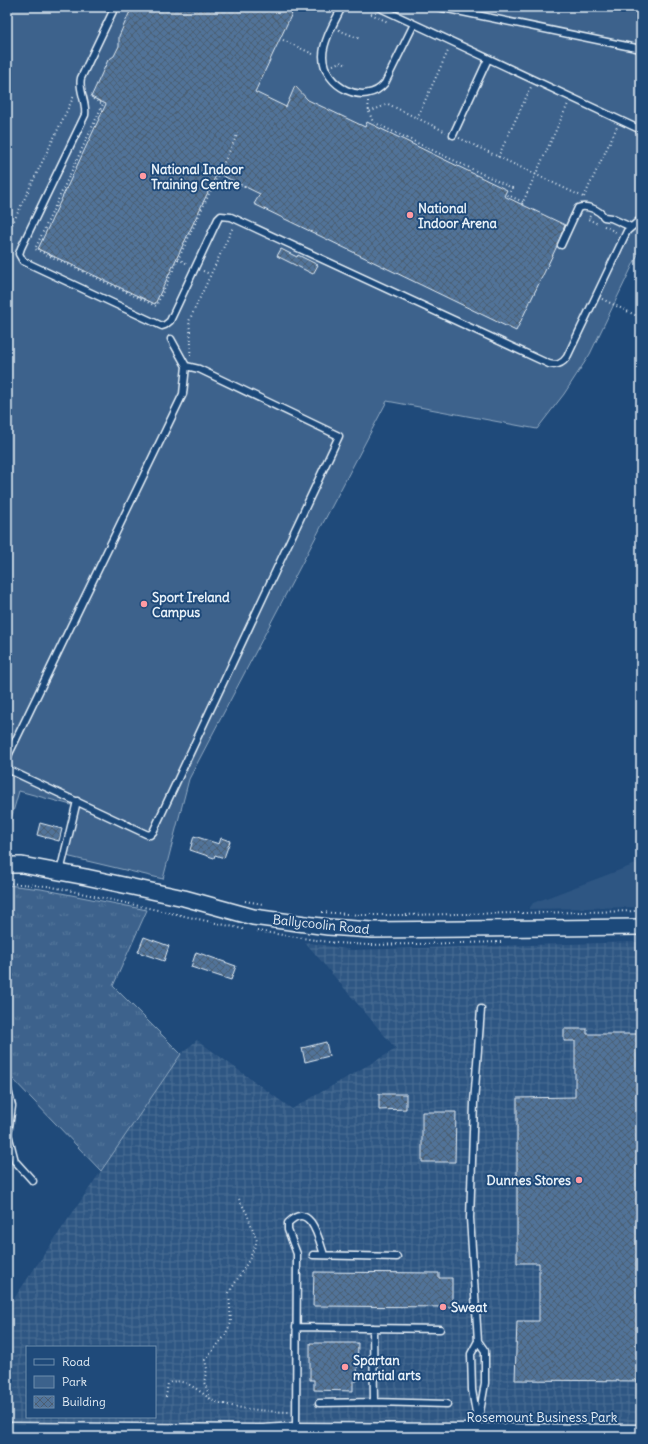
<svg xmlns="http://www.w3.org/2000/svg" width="648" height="1444" viewBox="0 0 648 1444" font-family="Delius,sans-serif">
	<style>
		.built { fill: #2e5683 }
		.industrial { fill: url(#industrial-grid); fill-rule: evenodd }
		.grass { fill: url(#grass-tufts); stroke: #92aac2 }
		.green { fill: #3c628c; stroke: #92aac2 }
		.building { fill: url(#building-cross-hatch); stroke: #e8f1f8 }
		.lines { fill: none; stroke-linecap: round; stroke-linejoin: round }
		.service-casing { stroke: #e8f1f8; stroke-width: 9 }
		.minor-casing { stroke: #e8f1f8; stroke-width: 15 }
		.tertiary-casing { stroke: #e8f1f8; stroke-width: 18 }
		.path { stroke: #e8f1f8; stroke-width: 2; stroke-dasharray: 1 3; stroke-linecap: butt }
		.service { stroke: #1f4a7a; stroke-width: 6 }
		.minor { stroke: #1f4a7a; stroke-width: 12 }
		.tertiary { stroke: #1f4a7a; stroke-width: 15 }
		.poi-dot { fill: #ff9aa2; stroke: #1f4a7a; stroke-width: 1.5 }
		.labels { text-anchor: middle; stroke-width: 4; stroke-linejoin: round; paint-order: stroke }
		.poi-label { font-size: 13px; font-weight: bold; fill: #e8f1f8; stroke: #1f4a7a; text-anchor: start }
		.street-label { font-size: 13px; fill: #e8f1f8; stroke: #1f4a7a }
	</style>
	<defs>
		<pattern id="industrial-grid" width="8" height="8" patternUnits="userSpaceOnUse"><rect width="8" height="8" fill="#2e5683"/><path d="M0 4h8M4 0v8" fill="none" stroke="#4c6f95"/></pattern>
		<pattern id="grass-tufts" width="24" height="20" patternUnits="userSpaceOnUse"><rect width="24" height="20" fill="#3c628c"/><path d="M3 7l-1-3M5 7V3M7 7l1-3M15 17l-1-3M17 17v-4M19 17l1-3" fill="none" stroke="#58799d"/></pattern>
		<pattern id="building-cross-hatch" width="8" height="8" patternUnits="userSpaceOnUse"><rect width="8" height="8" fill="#517399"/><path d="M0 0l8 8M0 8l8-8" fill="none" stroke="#4c5e72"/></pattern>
	</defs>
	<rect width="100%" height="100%" fill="#1f4a7a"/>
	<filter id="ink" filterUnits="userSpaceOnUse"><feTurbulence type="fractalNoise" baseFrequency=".025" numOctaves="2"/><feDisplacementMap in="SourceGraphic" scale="8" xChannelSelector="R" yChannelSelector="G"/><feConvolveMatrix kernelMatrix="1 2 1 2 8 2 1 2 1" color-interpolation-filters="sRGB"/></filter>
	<g filter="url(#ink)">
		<path class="built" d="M641,862V907L529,909L533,903Z"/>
		<path class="industrial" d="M305,942L351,950L641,942V1437H7V1294L13,1300L181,1054L197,1040L292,1109L396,1049ZM27,1347H155V1417H27Z"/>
		<path class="grass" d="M7,885L41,889L147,910L113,986L181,1054L101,1171L10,1076L7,1078Z"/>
		<path class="green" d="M7,7H641V248L590,354L564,394L537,429L387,401L189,779L163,879L66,856L75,806L19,791L7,833Z"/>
		<path class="building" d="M132,7H295L255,92L286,107L295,86L308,100L365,127L367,122L507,190L504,196L565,225L557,246L516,331L254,204L260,194L217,173L155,304L38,249L106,104L91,97L108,60L114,56L119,46V36Z
			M281,249L297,257L298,255L318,265L313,274L277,256Z
			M40,823L62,829L59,841L37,835Z
			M194,836L219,844L221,838L230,841L224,858L215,855L214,858L190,850Z
			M144,937L169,946L164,961L138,952Z
			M196,952L236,966L231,980L191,967Z
			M564,1029H587V1034H641V1381L515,1380L517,1321H539V1263H517V1098L575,1097V1041H564Z
			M326,1042L329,1056L305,1062L302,1048Z
			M379,1094H406V1109L379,1110Z
			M422,1112H456L455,1162H422Z
			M314,1272L439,1273V1278H452V1307L313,1306Z
			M310,1343H358L357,1381H353V1391L314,1390V1380H310Z"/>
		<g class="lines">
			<defs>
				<path id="service" d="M115,7L81,78C78,90 87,102 85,115L21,248L19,254L23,261L162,326L165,325L170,321L218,219L221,216L231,217L549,364C557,366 562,364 567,357L627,231L641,219
					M342,7C335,21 323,41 323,56C323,86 365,108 385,83L414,24
					M378,7L641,130
					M438,7L641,49
					M453,135L488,59
					M561,245L578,208C586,204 599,210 604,217L611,218L631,227
					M7,758L183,394L186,366L171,339
					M7,769L146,834L150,835L153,832L339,436L199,369L186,366
					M60,872L77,801
					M7,1086L12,1106L8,1134L15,1161L33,1181
					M313,1255L397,1257
					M296,1327L440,1329
					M373,1328L374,1402
					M478,1341L485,1351V1383L479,1418
					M319,1403L374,1402L447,1404
					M296,1429L297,1254L288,1230V1223C310,1200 319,1239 324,1255
					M479,1430L472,1390L471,1354L478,1341L470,1218L474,1103L481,1009"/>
				<path id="minor" d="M7,1429L263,1431L296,1429L641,1431"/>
				<path id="tertiary" d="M7,865H22L86,877L184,898L253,917L328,927L372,930L641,927"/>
			</defs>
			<use href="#service" class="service-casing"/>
			<use href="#minor" class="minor-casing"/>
			<use href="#tertiary" class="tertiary-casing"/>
			<path class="path" d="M371,14L388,22
				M339,30L360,39
				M283,40L315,55
				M333,65L340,62L347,65
				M93,99L103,104L35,249L156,306L238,133
				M368,101L369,112L388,104L446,132
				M369,112L373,122L512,188L508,195L523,202
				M417,118L449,49
				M459,138L585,198
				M498,157L531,87
				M584,197L617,127
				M522,204L568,104
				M590,216L588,219L598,224
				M604,226L618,233
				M7,235L74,96
				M178,259L188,264
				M203,271L210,274
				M602,299L641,318
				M190,356L191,342L189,321L233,227
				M7,883L47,886L67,890L243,929
				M245,901L263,904
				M322,912L360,915H401L641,911
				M257,931L335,943L370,945L504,942
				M239,1199L247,1214L257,1241L249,1260L229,1293L231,1323L224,1337L205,1360L207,1369L204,1382L211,1400C236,1409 262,1411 289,1412
				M166,1397L168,1383C184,1377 198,1390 210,1399"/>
			<use href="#service" class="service"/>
			<use href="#minor" class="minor"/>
			<use href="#tertiary" class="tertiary"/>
		</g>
	</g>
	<g class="poi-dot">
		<circle cx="143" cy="176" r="4"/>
		<circle cx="410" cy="215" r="4"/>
		<circle cx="144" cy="604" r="4"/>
		<circle cx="579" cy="1180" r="4"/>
		<circle cx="443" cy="1307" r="4"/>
		<circle cx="345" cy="1367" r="4"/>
	</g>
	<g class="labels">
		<g class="poi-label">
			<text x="151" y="174">National Indoor<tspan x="151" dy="15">Training Centre</tspan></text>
			<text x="418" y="213">National<tspan x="418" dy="15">Indoor Arena</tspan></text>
			<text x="152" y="602">Sport Ireland<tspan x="152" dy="15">Campus</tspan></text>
			<text x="571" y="1185" text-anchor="end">Dunnes Stores</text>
			<text x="451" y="1312">Sweat</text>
			<text x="353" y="1365">Spartan<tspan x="353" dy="15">martial arts</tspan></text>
		</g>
		<g class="street-label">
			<text transform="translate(321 924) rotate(6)" y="5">Ballycoolin Road</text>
			<text x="542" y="1422">Rosemount Business Park</text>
		</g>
	</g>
	<rect width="648" height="1444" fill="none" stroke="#1f4a7a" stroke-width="24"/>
	<rect x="12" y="12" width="624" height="1420" fill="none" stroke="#e8f1f8" stroke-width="1.5" filter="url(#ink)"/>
	<rect x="26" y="1346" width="130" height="72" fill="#1f4a7a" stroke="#6f8dac"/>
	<rect x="34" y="1359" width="20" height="6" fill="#1f4a7a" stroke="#6f8dac"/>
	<text x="62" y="1366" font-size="12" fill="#e8f1f8">Road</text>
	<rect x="34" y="1376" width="20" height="12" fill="#3c628c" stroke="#6f8dac"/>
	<text x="62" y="1386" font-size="12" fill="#e8f1f8">Park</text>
	<rect x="34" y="1396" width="20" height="12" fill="url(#building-cross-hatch)" stroke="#6f8dac"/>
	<text x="62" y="1406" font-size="12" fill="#e8f1f8">Building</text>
</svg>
